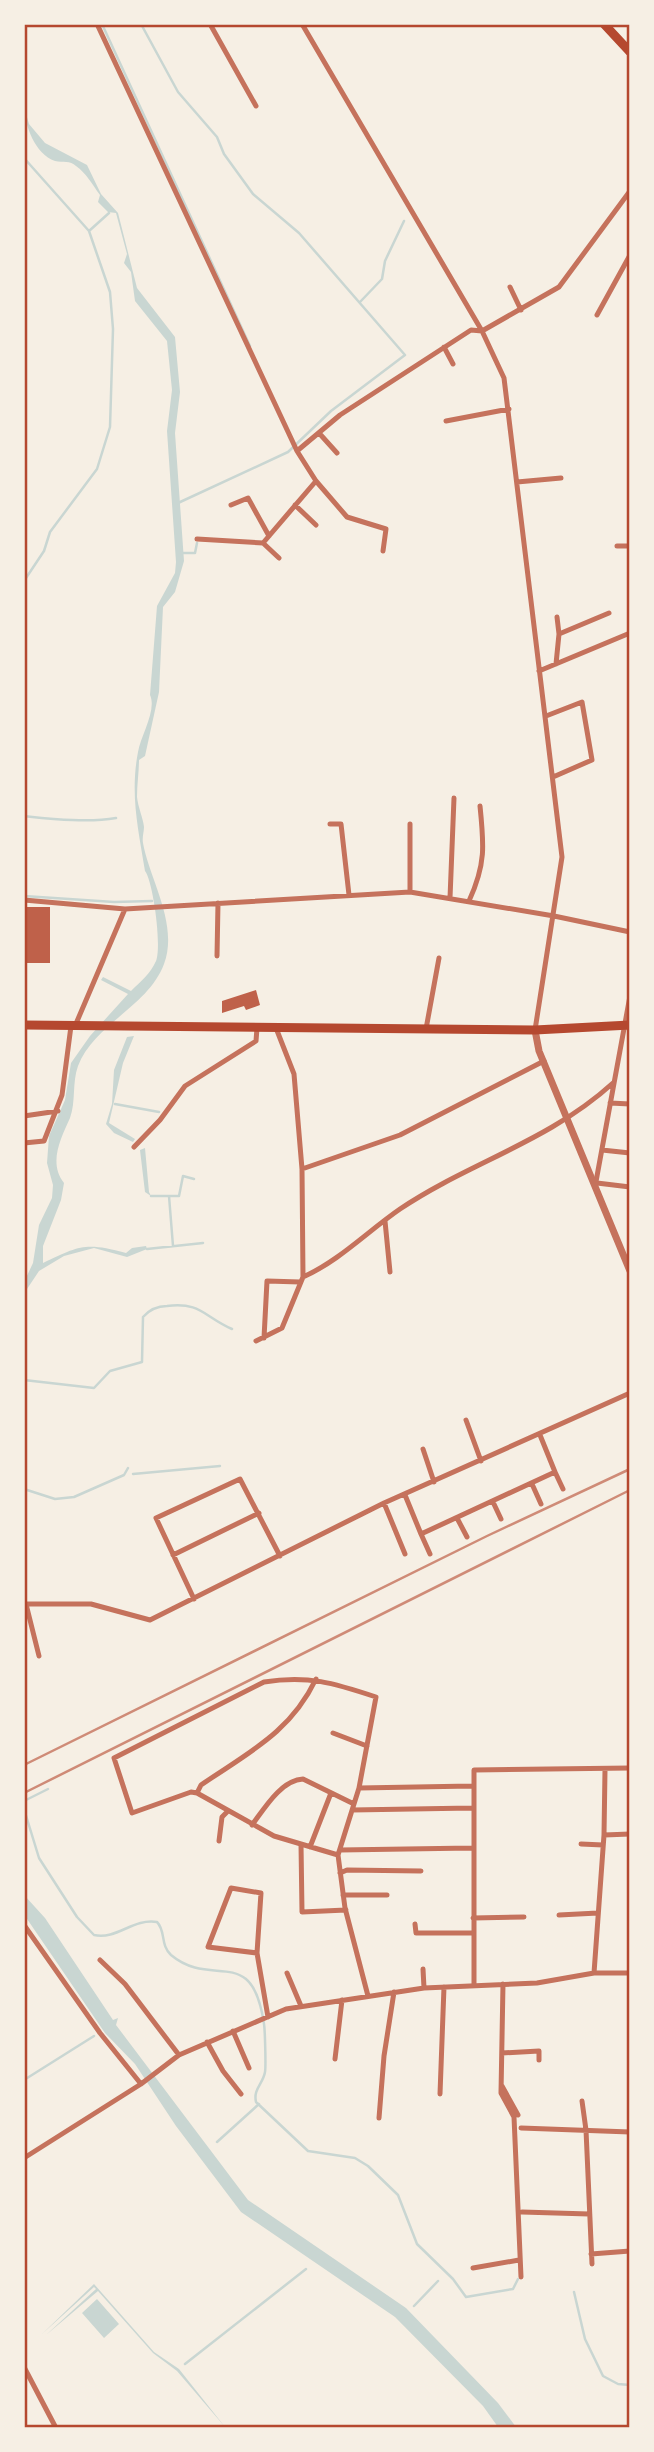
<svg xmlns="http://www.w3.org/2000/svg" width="654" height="2452" viewBox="0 0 654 2452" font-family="'Libre Baskerville',serif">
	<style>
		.water { fill: #c9d6d2 }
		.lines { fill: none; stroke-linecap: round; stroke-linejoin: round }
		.stream { stroke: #c9d6d2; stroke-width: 2.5 }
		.building { fill: #bf614a }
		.minor { stroke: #c5725c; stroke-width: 5 }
		.tertiary { stroke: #c5725c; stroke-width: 7 }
		.primary { stroke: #b5482f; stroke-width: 9 }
		.trunk { stroke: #b5482f; stroke-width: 9 }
		.rail { stroke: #cf8b77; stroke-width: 2.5 }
		.neatline { fill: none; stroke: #b5482f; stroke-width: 2.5 }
	</style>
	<rect width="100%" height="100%" fill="#f6efe4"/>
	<path class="water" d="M24,107L29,124L45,143L87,165L101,194L118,213L137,288L175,337L180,392L175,433L184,561L175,592L163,607L159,692L145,756L139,760C139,772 137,784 137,797C138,807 143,818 144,827C144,832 142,837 143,843C149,878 179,924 164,964C148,1007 94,1024 78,1066C72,1082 76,1102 70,1118C61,1138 48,1163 64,1183L61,1200L43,1246V1263C79,1246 85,1242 126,1253L132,1248L146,1246L147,1249L127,1257L94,1248L64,1256L39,1271L25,1292V1280L33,1263L39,1225L52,1198L53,1185L47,1163L49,1136L65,1100L71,1063L90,1036L128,994L101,980L103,977L131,991C140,982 151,973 156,961C162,946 153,881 145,871C138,828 130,794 138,752C141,735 157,710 150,695L157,606L175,573L176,562L167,431L172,390L167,341L135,301L131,272L124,263L127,254L116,213L108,212L98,202L100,195C92,184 86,173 76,166C70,160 63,163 55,161C35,154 25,126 24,107Z
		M134,1036L123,1063L109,1123L135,1139L133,1142L114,1133L106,1124L112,1104L114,1070L127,1037Z
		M145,1148L149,1192L151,1196L145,1192L140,1150Z
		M25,1896L45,1918L113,2020L118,2018L116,2025L248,2200L406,2308L498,2403L516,2427H498L483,2406L395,2317L241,2212L176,2126L135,2064L105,2033L25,1916Z
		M94,2284L154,2352L179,2369L225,2427L177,2371L153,2353L98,2291L46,2335L96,2289L94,2287L42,2334Z
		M97,2299L119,2324L104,2338L82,2313Z"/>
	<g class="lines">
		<path class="stream" d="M102,24L250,346
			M141,24L178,92L217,137L224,154L253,194L299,233L405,355L331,411L288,452L178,503
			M24,158L89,231L110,292L113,329L110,427L97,469L50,532L44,551L24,581
			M89,231L109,213
			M360,302L382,279L385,261L404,221
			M181,553H195L197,543
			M24,816C53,819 88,823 116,818
			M24,896L114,902L152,901
			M115,1104L159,1112
			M151,1196H169
			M173,1246L169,1196H179L183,1176L194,1179
			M147,1249L203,1243
			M24,1380L94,1388L110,1371L142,1362L143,1317C150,1309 158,1306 167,1306C201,1302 203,1316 232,1329
			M133,1474L220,1466
			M24,1489L55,1499L74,1497L124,1475L128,1468
			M24,1806L26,1800L48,1789
			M24,1809L39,1858L77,1917L94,1935C117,1940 133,1918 157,1922C166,1931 160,1945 171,1955C213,1990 252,1942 264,2024C265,2030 266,2067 265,2072C263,2084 253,2089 256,2102L308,2151L355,2158L368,2166L398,2195L417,2244L453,2279L466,2297L513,2289L518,2279
			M24,2080L94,2036
			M217,2142L259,2104
			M574,2292L585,2339L603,2376L618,2384L630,2385
			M414,2306L438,2281
			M185,2364L306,2269"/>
	</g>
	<path class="building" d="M24,907H50V963H24Z
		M256,990L260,1005L246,1010L244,1006L222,1013V1001Z"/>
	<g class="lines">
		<path class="minor" d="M97,24L297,451L316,481L347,517L386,529L383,551
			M210,24L256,106
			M302,24L482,331L504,378L562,857L535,1030
			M510,287L521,310
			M597,315L630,255
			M444,347L453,364
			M446,421L509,409
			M319,433L337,453
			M297,451L340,415L471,330L482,331L559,287L630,191
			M517,482L561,478
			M231,505L248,498L269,536
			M295,505L316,525
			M197,539L263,543
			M617,546H630
			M279,558L263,543L316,481
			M557,617L559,634
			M556,664L559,634L609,613
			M539,671L630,633
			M546,716L582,702L592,760L553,777
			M330,824H341L349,895
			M410,892V824
			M450,898L454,798
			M24,900L125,909L410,892L554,916L630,932
			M469,901C486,864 484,845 480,806
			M217,956L218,903
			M75,1026L125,909
			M276,1028L294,1074L302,1169L303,1277
			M426,1029L439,958
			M610,1103L630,1104
			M24,1116L58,1111
			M24,1143L44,1141L62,1095L71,1026
			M134,1147L160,1120L185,1086L256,1041L257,1028
			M602,1150L630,1153
			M302,1169L400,1135L544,1061
			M597,1183L630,1187
			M595,1187L630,996
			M385,1221L390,1272
			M264,1338L267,1281L300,1282
			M256,1341L282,1328L303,1277C339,1261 368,1231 400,1209C470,1162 548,1142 613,1083
			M466,1420L481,1461
			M423,1449L434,1482
			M555,1472L563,1489
			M532,1484L541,1504
			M405,1495L421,1534L555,1472L540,1435
			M493,1502L501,1519
			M384,1503L405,1554
			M457,1518L467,1537
			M421,1534L430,1554
			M173,1555L259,1513
			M194,1599L156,1518L240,1479L280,1556
			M24,1604H91L150,1620L384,1503L630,1393
			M26,1604L39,1656
			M333,1733L367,1746
			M359,1788L472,1786
			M197,1793L201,1785C249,1752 290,1733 316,1679
			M352,1810L472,1808
			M252,1825C264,1809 281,1780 303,1779L354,1804
			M604,1835L630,1834
			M219,1841L222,1817L227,1812
			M301,1844L302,1912L346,1910
			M581,1844L603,1845
			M310,1847L331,1793
			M340,1850L472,1848
			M338,1855L274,1836L197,1793L191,1792L132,1813L114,1758L264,1682C308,1675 334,1683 376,1697L359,1788L338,1855L345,1908L368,1996
			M340,1873L347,1870L421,1871
			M343,1895H387
			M559,1915L598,1913
			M473,1918L524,1917
			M415,1924L416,1933H473
			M24,1925L100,2033L141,2084
			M257,1953L208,1947L231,1888L261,1893L257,1953L268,2017
			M100,1960L125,1984L179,2055
			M423,1969L424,1988
			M287,1973L301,2006
			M594,1973L604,1835L605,1770
			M503,1984L501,2093L514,2117L521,2277
			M474,1985V1770L630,1768
			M233,2031L249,2068
			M207,2042L223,2071L241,2094
			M502,2053L539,2051V2060
			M335,2059L342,2000
			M502,2086L518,2115
			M440,2094L444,1987
			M582,2101L586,2130L592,2264
			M379,2118L384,2056L394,1992
			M521,2128L630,2132
			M24,2158L141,2084L179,2055L286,2009L424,1988L537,1983L594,1973H630
			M522,2212L589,2214
			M591,2254L630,2251
			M473,2268L519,2260
			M24,2367L56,2428"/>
		<path class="tertiary" d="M535,1030L539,1051L630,1271"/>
		<path class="primary" d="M604,24L630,52"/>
		<path class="trunk" d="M24,1025L535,1030L630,1025"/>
		<path class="rail" d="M24,1765L487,1536L630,1469
			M24,1793L630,1490"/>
	</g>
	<rect width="654" height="2452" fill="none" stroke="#f6efe4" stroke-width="52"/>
	<rect x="26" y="26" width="602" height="2400" class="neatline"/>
</svg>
